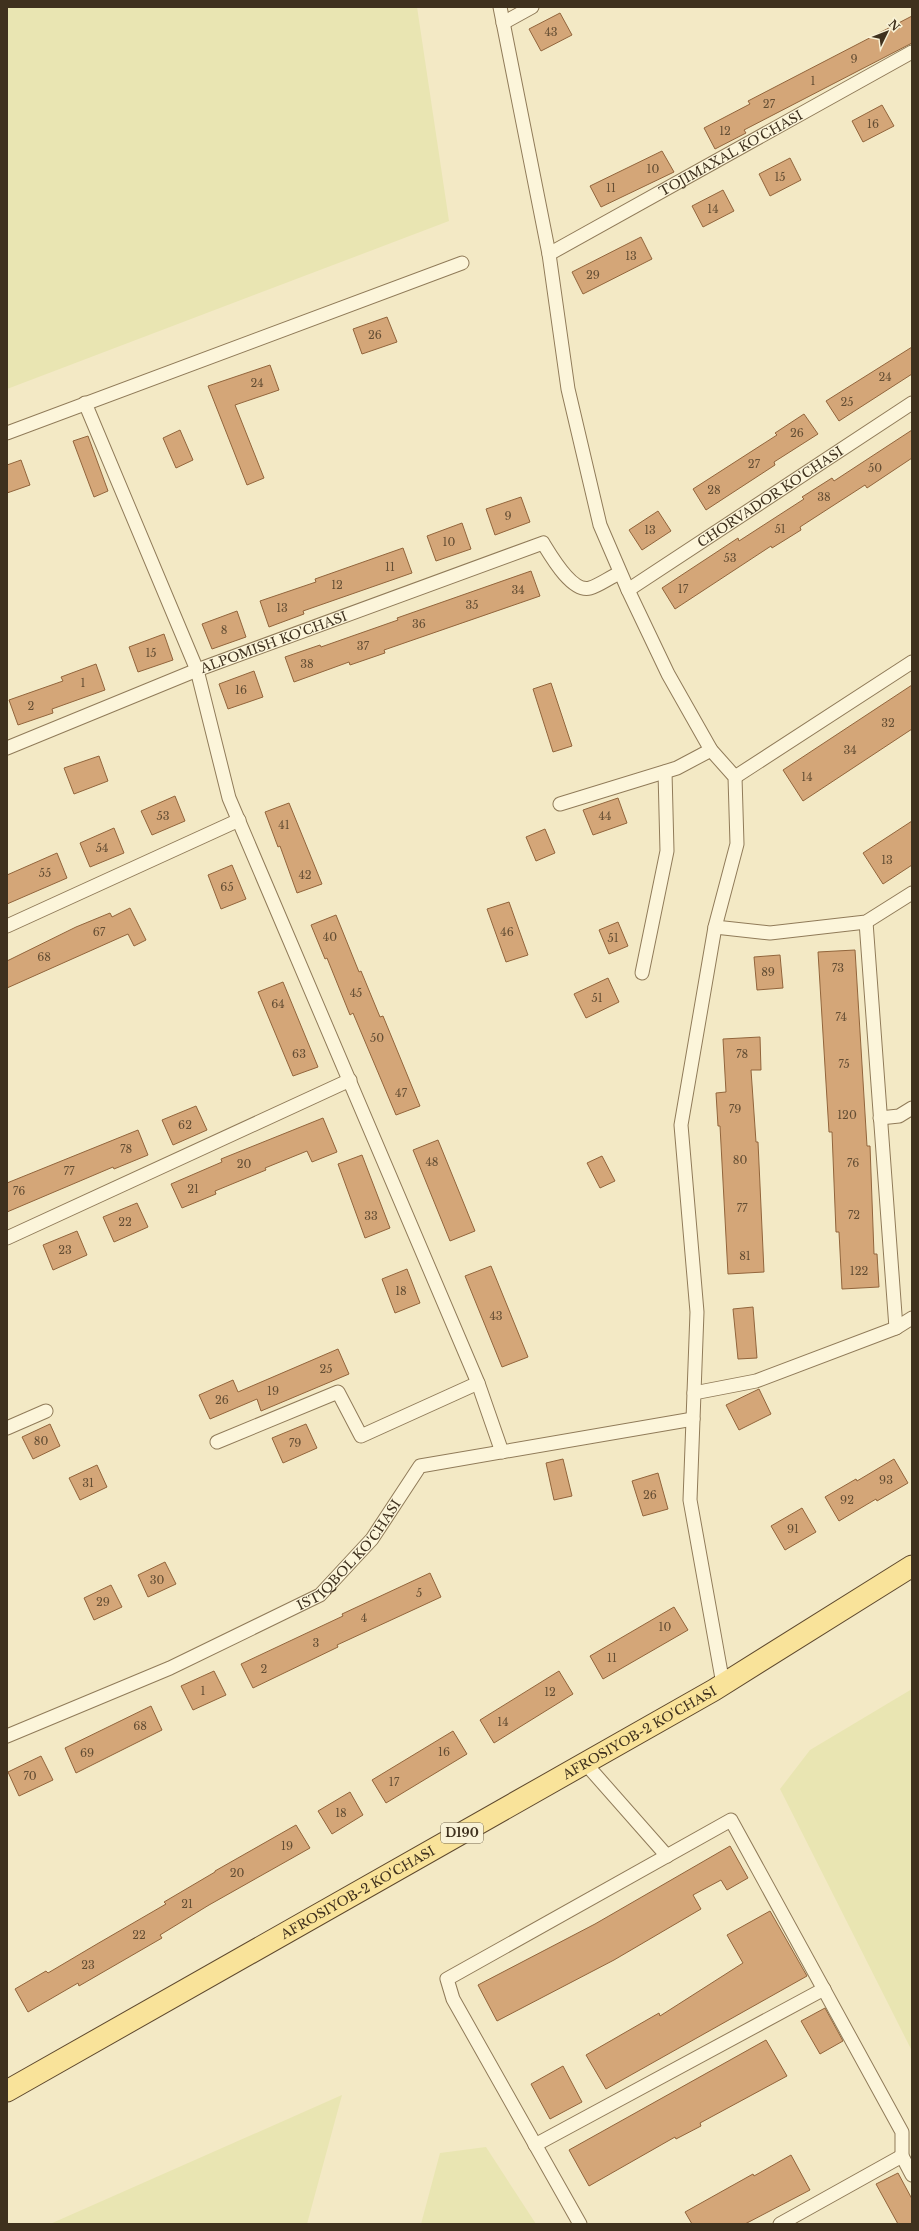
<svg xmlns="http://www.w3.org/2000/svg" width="919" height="2231" viewBox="0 0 919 2231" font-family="'Libre Baskerville',serif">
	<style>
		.farmland { fill: #e9e5b2 }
		.building { fill: #d4a678; stroke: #92653c }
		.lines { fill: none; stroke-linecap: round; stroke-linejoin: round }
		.street-casing { stroke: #907b59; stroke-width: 15 }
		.primary-casing { stroke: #5e482d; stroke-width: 23 }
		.street { stroke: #fcf5da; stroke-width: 13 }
		.primary { stroke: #f9e39a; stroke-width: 21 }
		.labels { text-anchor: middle; stroke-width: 4; stroke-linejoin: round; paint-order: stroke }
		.number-label { font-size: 11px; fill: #644e34 }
		.shield { fill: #f9f2d6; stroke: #776b55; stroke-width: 1 }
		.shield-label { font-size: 12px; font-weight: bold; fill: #3f311e }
		.street-label { font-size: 13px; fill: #3f311e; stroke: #f9f2d6 }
	</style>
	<rect width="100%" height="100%" fill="#f3e9c5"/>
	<path class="farmland" d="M7,7H417L449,221L7,389Z
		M912,1689V2051L780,1789L810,1750Z
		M342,2095L307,2224H50Z
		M486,2147L536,2224H421L440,2153Z"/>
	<path class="building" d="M560,13L572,35L541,51L529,29Z
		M912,16V43L744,130L746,133L715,149L704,128L750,104L748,101Z
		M882,105L894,126L863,142L852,121Z
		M662,151L674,172L601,207L590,186Z
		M790,158L801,180L770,196L759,174Z
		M723,190L734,211L703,227L692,206Z
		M641,237L652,259L583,294L572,272Z
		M387,317L397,342L362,354L353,329Z
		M912,347V374L839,421L826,401Z
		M270,365L279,390L235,405L264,478L247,485L208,386Z
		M804,414L818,434L774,462L775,465L706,510L693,489L777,435L775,433Z
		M180,430L193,460L176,468L163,438Z
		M912,430V458L867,488L865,485L800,527L801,530L772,548L771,546L675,609L662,588L738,538L739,541L804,499L802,497L832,478L834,481Z
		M88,436L108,491L94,497L73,441Z
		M21,460L30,485L7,493V465Z
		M521,497L530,522L495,535L486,509Z
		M658,511L671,531L642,550L629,530Z
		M462,523L471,549L436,561L427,536Z
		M403,548L412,573L303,611L304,614L269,627L260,601L316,582L315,579Z
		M531,571L540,596L384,650L385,653L350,665L349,662L294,682L285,657L320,645L321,647L398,620L397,618Z
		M237,611L246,637L212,649L202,624Z
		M164,634L173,660L138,672L129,647Z
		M96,664L105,690L52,709L53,713L18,725L9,700L63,681L61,677Z
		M254,671L263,697L228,709L219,684Z
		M551,683L572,746L553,752L533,689Z
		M912,685V729L803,801L783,770Z
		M99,756L108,781L74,794L64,768Z
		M175,796L185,821L152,835L141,811Z
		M618,798L627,823L593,835L583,810Z
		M289,803L322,884L297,893L280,846L278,847L265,812Z
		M912,821V865L883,884L863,853Z
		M114,828L124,853L90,867L80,843Z
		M545,829L555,853L536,861L526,837Z
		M57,853L67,878L7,904V875Z
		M232,865L246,899L221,909L208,875Z
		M509,902L528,955L506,962L487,909Z
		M130,908L146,940L134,946L128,934L7,988V961L76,927L110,913L112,917Z
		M336,915L359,972L361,971L380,1017L383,1016L420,1106L396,1115L353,1013L350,1015L327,958L325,959L311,925Z
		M618,922L628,946L609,954L599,930Z
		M855,950L867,1146H870L874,1254H877L879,1287L842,1289L839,1232H836L832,1132H829L818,952Z
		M780,955L783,988L757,990L754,957Z
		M608,978L619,1002L586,1018L574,994Z
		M283,982L318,1067L293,1076L258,992Z
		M760,1037L761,1070H751L756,1142H758L764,1272L728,1274L720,1126H718L716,1093L726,1092L723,1039Z
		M196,1106L207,1130L173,1145L162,1120Z
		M323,1118L337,1152L312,1162L307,1151L265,1168L266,1170L215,1191L216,1194L182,1208L171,1184L222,1162L221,1159Z
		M138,1130L148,1155L114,1169L113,1167L7,1212V1183Z
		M438,1140L475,1231L450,1241L413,1150Z
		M362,1155L390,1228L365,1238L338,1164Z
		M602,1156L615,1181L600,1188L587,1163Z
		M137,1203L148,1227L114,1242L103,1217Z
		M77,1231L87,1255L53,1270L43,1245Z
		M491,1266L528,1357L502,1367L465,1276Z
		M407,1269L420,1303L395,1313L382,1279Z
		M753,1307L757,1358L738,1359L733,1309Z
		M338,1349L349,1374L261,1411L257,1399L210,1419L199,1395L233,1380L238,1392Z
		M759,1389L771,1414L739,1430L726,1405Z
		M50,1424L60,1446L33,1459L22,1437Z
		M306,1424L317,1448L283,1463L272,1438Z
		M563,1459L572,1496L554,1500L546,1463Z
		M894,1459L908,1483L877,1501L876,1499L839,1521L825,1497L856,1479L857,1481Z
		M97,1465L107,1487L80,1500L69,1478Z
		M658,1473L668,1509L643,1516L632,1481Z
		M802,1508L816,1532L785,1550L771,1526Z
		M165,1562L176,1584L148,1597L138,1575Z
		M430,1573L441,1597L337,1645L338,1647L253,1688L241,1664L343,1616L342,1614Z
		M111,1585L122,1607L94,1620L84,1598Z
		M674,1607L688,1630L603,1679L590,1656Z
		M214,1671L226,1695L193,1710L181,1686Z
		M559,1671L573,1694L494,1743L480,1720Z
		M151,1706L162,1730L76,1773L65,1748Z
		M453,1731L467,1754L386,1803L372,1780Z
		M41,1756L53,1780L19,1796L8,1772Z
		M350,1792L363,1815L332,1834L318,1811Z
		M296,1825L310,1848L209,1905L160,1935L162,1938L79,1986L78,1983L28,2012L15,1989L46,1971L48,1973L97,1944L166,1904L164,1902L215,1872V1871Z
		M730,1846L748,1878L727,1890L721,1880L693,1895L701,1909L614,1960L497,2021L478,1985L595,1924Z
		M770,1911L807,1976L606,2089L586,2055L659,2013L660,2016L743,1963L727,1935Z
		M825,2008L843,2041L820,2054L801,2021Z
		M766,2040L787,2076L700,2123L701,2126L676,2139L675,2137L589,2186L569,2150Z
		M563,2066L582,2102L550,2119L531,2084Z
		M791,2155L810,2190L745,2224H692L685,2212L753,2174L754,2176Z
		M898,2173L912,2199V2224H898L876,2184Z"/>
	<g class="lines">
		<defs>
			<g id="street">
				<path d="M500,7L549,254L568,389L600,525L628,590L668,674L711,750L735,777L737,844L715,927L681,1125L697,1312L690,1500L723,1684"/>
				<path d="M503,23L532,7"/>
				<path id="s1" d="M549,254L912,52"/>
				<path d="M85,403L197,670L229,798L478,1383L502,1452"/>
				<path d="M7,433L462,263"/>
				<path id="s2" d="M628,590L912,403"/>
				<path id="s3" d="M7,748L197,670L543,543C551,556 572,593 590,588C600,585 610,577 620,573"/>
				<path d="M735,777L912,662"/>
				<path d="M560,804L677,768L711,750"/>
				<path d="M866,922L896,1328"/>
				<path d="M7,926L239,820"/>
				<path d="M715,927L770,933L866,922L912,893"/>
				<path d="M642,973L667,851L665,772"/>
				<path d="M880,1118L899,1116L912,1108"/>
				<path d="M7,1238L350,1080"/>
				<path d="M694,1393L756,1381L896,1328L912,1318"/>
				<path d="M7,1428L46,1411"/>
				<path d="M217,1442L338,1392L361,1436L478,1383"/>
				<path id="s4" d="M7,1736L170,1668L320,1595L372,1539L420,1466L693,1419"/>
				<path d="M585,1763L667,1856"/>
				<path d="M535,2145L824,1989"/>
				<path d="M580,2224L453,1999L447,1979L731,1820L902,2132V2156L912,2175"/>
				<path d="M780,2224L902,2156"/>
			</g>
			<g id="primary">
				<path id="s5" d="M7,2091L714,1690L912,1566"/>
			</g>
		</defs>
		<use href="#street" class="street-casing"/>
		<use href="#primary" class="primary-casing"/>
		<use href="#street" class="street"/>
		<use href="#primary" class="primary"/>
	</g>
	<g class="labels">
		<g class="number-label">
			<text x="551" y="36">43</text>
			<text x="854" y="63">9</text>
			<text x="813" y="85">1</text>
			<text x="769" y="108">27</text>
			<text x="873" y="128">16</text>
			<text x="725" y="135">12</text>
			<text x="653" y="173">10</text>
			<text x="780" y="181">15</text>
			<text x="611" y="192">11</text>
			<text x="713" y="213">14</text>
			<text x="631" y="260">13</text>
			<text x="593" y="279">29</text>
			<text x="375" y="339">26</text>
			<text x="885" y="381">24</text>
			<text x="257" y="387">24</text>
			<text x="847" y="406">25</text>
			<text x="797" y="437">26</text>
			<text x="754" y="468">27</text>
			<text x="875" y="472">50</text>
			<text x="714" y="494">28</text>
			<text x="824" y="501">38</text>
			<text x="508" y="520">9</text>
			<text x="780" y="533">51</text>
			<text x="650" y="534">13</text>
			<text x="449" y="546">10</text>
			<text x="730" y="562">53</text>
			<text x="390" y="571">11</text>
			<text x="337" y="589">12</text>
			<text x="683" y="593">17</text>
			<text x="518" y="594">34</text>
			<text x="472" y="609">35</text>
			<text x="282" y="612">13</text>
			<text x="419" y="628">36</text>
			<text x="224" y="634">8</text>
			<text x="363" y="650">37</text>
			<text x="151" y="657">15</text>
			<text x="307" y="668">38</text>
			<text x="83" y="687">1</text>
			<text x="241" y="694">16</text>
			<text x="31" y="710">2</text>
			<text x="888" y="727">32</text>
			<text x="850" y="754">34</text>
			<text x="807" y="781">14</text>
			<text x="163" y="820">53</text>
			<text x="605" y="820">44</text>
			<text x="284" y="829">41</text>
			<text x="102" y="852">54</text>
			<text x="887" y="864">13</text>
			<text x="45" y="877">55</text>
			<text x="305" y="879">42</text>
			<text x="227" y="891">65</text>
			<text x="99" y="936">67</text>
			<text x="507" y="936">46</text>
			<text x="330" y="941">40</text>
			<text x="613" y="942">51</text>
			<text x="44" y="961">68</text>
			<text x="838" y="972">73</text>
			<text x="768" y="976">89</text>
			<text x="356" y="997">45</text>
			<text x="597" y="1002">51</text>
			<text x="278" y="1008">64</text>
			<text x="841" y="1021">74</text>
			<text x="377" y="1042">50</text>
			<text x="299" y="1058">63</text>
			<text x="742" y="1058">78</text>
			<text x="844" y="1068">75</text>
			<text x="401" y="1097">47</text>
			<text x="735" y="1113">79</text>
			<text x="847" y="1119">120</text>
			<text x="185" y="1129">62</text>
			<text x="126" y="1153">78</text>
			<text x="740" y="1164">80</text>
			<text x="432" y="1166">48</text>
			<text x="853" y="1167">76</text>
			<text x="244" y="1168">20</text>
			<text x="69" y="1175">77</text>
			<text x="193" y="1193">21</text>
			<text x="19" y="1195">76</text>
			<text x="742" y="1212">77</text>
			<text x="854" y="1219">72</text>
			<text x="371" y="1220">33</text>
			<text x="125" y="1226">22</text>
			<text x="65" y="1254">23</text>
			<text x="745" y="1260">81</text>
			<text x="859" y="1275">122</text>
			<text x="401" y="1295">18</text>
			<text x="496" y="1320">43</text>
			<text x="326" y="1373">25</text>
			<text x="273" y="1395">19</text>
			<text x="222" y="1404">26</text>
			<text x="41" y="1445">80</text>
			<text x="295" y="1447">79</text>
			<text x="886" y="1484">93</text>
			<text x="88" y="1487">31</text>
			<text x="650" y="1499">26</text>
			<text x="847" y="1504">92</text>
			<text x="793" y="1533">91</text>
			<text x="157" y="1584">30</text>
			<text x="419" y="1597">5</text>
			<text x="103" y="1606">29</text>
			<text x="364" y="1622">4</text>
			<text x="665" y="1631">10</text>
			<text x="316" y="1647">3</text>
			<text x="612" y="1662">11</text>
			<text x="264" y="1673">2</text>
			<text x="203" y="1695">1</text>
			<text x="550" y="1696">12</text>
			<text x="503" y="1726">14</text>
			<text x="140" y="1730">68</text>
			<text x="444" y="1756">16</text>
			<text x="87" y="1757">69</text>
			<text x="30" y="1780">70</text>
			<text x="394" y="1786">17</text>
			<text x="341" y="1817">18</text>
			<text x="287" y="1850">19</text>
			<text x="237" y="1877">20</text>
			<text x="187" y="1908">21</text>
			<text x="139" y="1939">22</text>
			<text x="88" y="1969">23</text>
		</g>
		<rect class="shield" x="441" y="1823" width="42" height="20" rx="3"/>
		<g class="shield-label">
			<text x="462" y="1837">D190</text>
		</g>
		<g class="street-label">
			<text dy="5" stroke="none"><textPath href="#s1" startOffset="208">TOJIMAXAL KO'CHASI</textPath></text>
			<text dy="5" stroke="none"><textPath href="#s2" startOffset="170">CHORVADOR KO'CHASI</textPath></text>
			<text dy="5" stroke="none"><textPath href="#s3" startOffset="287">ALPOMISH KO'CHASI</textPath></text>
			<text dy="5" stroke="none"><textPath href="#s4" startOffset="392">ISTIQBOL KO'CHASI</textPath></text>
			<text dy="5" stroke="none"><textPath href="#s5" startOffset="727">AFROSIYOB-2 KO'CHASI</textPath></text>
			<text dy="5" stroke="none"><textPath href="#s5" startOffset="403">AFROSIYOB-2 KO'CHASI</textPath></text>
		</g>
	</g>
	<rect width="919" height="2231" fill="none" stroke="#3f311e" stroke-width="16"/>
	<g transform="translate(887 32) rotate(47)" stroke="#f9f2d6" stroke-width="3" paint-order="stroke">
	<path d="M0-3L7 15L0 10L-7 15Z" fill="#3f311e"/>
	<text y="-6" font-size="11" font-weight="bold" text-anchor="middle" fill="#3f311e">N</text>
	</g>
</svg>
